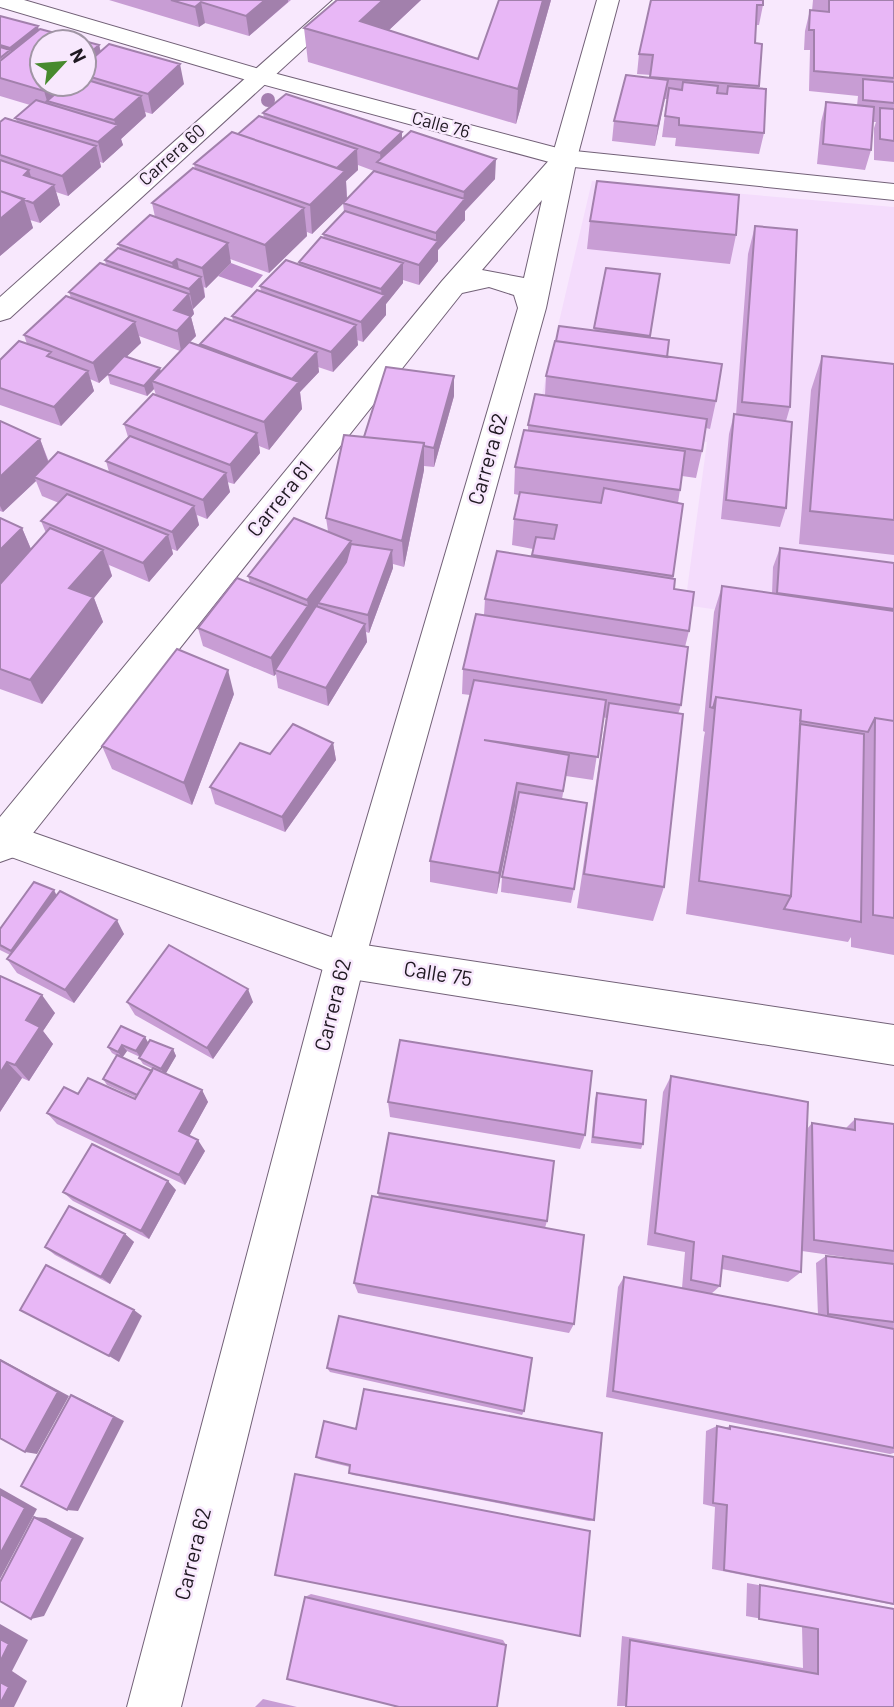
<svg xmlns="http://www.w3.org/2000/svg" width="894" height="1707" viewBox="0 0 894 1707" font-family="Barlow,sans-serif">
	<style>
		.built { fill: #f4dcfc }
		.water { fill: #bb8cc9 }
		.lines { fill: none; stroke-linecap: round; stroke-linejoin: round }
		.street-casing { stroke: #726177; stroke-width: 2 }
		.secondary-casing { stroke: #726177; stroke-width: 2 }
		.street { fill: #fff; fill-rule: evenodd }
		.secondary { fill: #fff; fill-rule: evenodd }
		.tree { fill: #a57eb0 }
		.wall { fill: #c89dd4; fill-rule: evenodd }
		.shaded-wall { fill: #a280ac }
		.building { fill: #e8b7f6; stroke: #a280ac; stroke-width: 2 }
		.labels { text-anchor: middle; stroke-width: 5; stroke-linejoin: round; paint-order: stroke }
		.far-street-label { font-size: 18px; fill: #1f1821; stroke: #f8e8fd }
		.street-label { font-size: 21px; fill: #1f1821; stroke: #f8e8fd }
	</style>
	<rect width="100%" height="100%" fill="#f8e8fd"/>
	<path class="built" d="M592,181L894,207V636L685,605L707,442L536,420Z"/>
	<path class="water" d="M231,263L263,275L252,288L218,276Z"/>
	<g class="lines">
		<defs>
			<path id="street" d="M333,0H357L10,318L0,321V297Z
				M597,0H619L577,158L546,308L365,960L181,1707H127L325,960L518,308L514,295L489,287L462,293L14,857L0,862V817L442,281L552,157ZM542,200L524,278L482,270Z"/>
			<path id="secondary" d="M0,0H24L266,71L565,150L894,184V200L564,166L250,81L0,7Z
				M0,821L345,942L894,1025V1065L345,978L0,853Z"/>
		</defs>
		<use href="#street" class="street-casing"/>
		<use href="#secondary" class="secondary-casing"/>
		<use href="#street" class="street"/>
		<use href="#secondary" class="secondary"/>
	</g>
	<circle class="tree" cx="268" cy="100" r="7"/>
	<path class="wall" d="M109,0H291L249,36L205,23L199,27Z
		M337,0H421L389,30L478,59L551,0L516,124L308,62L304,28Z
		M651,0L763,5L759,25H756L755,43L762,44L759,89L764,133L759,154L675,146L676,138L662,137L667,99H665L655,146L612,141L614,121L650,78L651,75L637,74L639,54Z
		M813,0H894V162L874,160V128L876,122H873L871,150L865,170L817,164L821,122L826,102L857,106L858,96L809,91L810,50H804L805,31L810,10L812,11Z
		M0,16L39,30L99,45L101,52L184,84L152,114L145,112L146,116L121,139L123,145L103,163L100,162L101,167L68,196L56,192L60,205L40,223L30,220L33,228L0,256V122L17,121L15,118L30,105L0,96ZM84,42V84H42Z
		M263,113L402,132V139L495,179L465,211V220L438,250V261L419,285L403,280V283L386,304V315L363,342L357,340L358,345L333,372L318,367L319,372L300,392L302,409L269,450L259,446L260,453L234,484L227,482L230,492L207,519L197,515L199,525L177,551L172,549L173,554L149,582L109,565L112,576L94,598L103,622L42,704L0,689V518L22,528L31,549L46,533L41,521L59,503L42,496L36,481L3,512L0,511V421L40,439L49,462L109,472L106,461L128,437L124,424L156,395L154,389L147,396L110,384L108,375L99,383L90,379L94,391L61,426L0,405V360L27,344L24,335L71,298L69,292L106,265L105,260L120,248L118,244L155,217L152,203L195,169L194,164L238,134L264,118ZM358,165L374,171L347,199L346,181L358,170ZM343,203L344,212L323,234L324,238L299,262V265L260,286L261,291L232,316L233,321L200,344L201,346L190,342L196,336L191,317L194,314L193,309L205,297L204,287L206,288L231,263L230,259L269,273L307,236V232L312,234ZM139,336L180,351L161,371L126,357L141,343Z
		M590,221L736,235L730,264L587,249Z
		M755,226L790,407L786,421V508L780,527L721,519L729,434L734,414L736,415L748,254Z
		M606,268L660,274L649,337L667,357L716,401L710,429L706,428L702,451L696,478L682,476L678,503L683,504L673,578L674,589L689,631L685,647L681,705L678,714L664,887L653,921L577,908L602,743L606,718L603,717L593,780L566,776L562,799L574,889L571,903L501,892L502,877L516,806H515L497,894L430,882V861L470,695L462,694L463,669L484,615L485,599L532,556L533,549L512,545L514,519L519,495L514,494L515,467L528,430V425L545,395L546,376L594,331Z
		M822,356L894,364V555L799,544L811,390Z
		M454,376V396L434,467L424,466V470L404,567L393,564V568L369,633L366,632L367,642L328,706L278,688L276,674L274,676L203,646L198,628L250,583L248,576L328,531L326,518L364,437Z
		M780,548L894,563V955L851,947V937L848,942L686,914L704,737L705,732L703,731L714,612L722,586L772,594L773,567Z
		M234,694L192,805L112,769L102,746Z
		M333,743L336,760L285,832L215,804L210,787Z
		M57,895L124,934L74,1003L17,973L7,959L10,955L0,950V929Z
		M0,976L55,1013L43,1031L53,1044L29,1081L22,1078L0,1112Z
		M127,1002H253L213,1059L135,1015Z
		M145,1037L148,1043L173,1049L176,1056L165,1074L202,1090L208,1102L189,1136L205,1151L185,1185L57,1124L47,1113L78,1094L135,1099L136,1098L107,1085L103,1079L117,1056L112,1053L108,1047ZM127,1051L140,1057L139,1058L143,1064L153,1069L152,1071L122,1058Z
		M671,1076L807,1129L812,1123L846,1128L855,1119L894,1124V1453L890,1454L606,1397L618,1287L624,1277L682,1288L685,1252L647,1245L663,1092ZM802,1251L893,1264L826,1256L816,1263L818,1315L711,1294L720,1286L722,1269L788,1282L801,1272Z
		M597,1093L643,1144L641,1149L591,1143L595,1099Z
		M388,1102L585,1135L580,1149L390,1117Z
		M176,1190L149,1239L73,1201L63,1192Z
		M378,1193L547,1221L545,1228L574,1324L569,1333L358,1293L354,1283L379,1198Z
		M125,1234L134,1242L110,1284L55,1255L45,1247Z
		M327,1368L524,1411L522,1415L330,1372Z
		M717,1426L725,1428L730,1426L894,1457V1605L712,1569L715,1507L703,1504L706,1431Z
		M316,1457L594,1520L589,1521L353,1475L349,1473L350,1467L321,1460Z
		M747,1583L894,1609V1707L617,1706L622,1636L803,1668L802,1626L746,1616Z
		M311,1594L503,1640L506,1645L305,1597Z
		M263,1699L297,1707H255Z"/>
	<path class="shaded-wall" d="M265,0H288V2L249,36L246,16Z
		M383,0H421L371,47L360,21Z
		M543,0H551L516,124L518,89Z
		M201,2L205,23L199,27L195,7Z
		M38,26L42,42L16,68L10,48Z
		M99,45L104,65L84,75V58Z
		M180,64L184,84L152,114L148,94Z
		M668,80L664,100L655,146L658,126Z
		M53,84H78L47,101L44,91Z
		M141,96L146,116L121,139L123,145L103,163L98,142L116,126L114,120Z
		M402,132V153L381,164L380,153Z
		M96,146L101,167L68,196L62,176Z
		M357,149L358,170L346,181L347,200L312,234L310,205L334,170Z
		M496,159L495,179L465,211V220L438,250V261L419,285V265L436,244V233L463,201L464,192Z
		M29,170L35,190L24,175Z
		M54,185L60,205L40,223L33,203Z
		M24,199L33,228L0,256V219Z
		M304,208L307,236L269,273L265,245Z
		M228,243L231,263L206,288L202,268Z
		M177,259L181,279L176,284L172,263Z
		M403,263V283L386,304V315L363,342L361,322L382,299L381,289Z
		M201,277L205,297L193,309L189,289Z
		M189,294L194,314L191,317L196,336L181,351L174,310Z
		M135,322L141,343L99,383L93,363Z
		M356,325L358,345L333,372L331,352Z
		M317,352L319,372L300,392L302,409L269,450L264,422L292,379Z
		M160,368L163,379L152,381L154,389L147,396L144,386Z
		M88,371L94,391L61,426L54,407Z
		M454,376V396L434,467V448Z
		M257,433L260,453L234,484L230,465Z
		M40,439L50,467L34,477L36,481L3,512L0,506V477Z
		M424,443V470L404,567L402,541Z
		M226,473L230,492L207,519L203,500Z
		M194,506L199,525L177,551L172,532Z
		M22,528L33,554L0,589V550Z
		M168,535L173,554L149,582L143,563Z
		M351,541L353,559L318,603V606L275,670L276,674L274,676L271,658L308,606L307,600Z
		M103,550L112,576L94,598L103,622L42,704L30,680L69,588Z
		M392,550L393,568L369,633L368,615Z
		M365,624L367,642L328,706L326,688Z
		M228,670L234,694L192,805L184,783Z
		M333,743L336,760L285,832L282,817Z
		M517,783L515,806L497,894L499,873Z
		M54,890L58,898L17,958L11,951Z
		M117,920L124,934L74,1003L65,990Z
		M248,989L253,1002L213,1059L207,1048Z
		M42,995L55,1013L43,1031L53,1044L29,1081L15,1065L26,1020Z
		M145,1037L149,1044L140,1057L136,1051Z
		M122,1045L127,1051L122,1058L118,1052Z
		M173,1049L176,1056L165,1075L161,1069Z
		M7,1062L22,1078L0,1112V1073Z
		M202,1090L208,1102L186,1142L179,1131Z
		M198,1140L205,1151L185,1185L179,1175Z
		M168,1181L176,1190L149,1239L141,1231Z
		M125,1234L134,1242L110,1284L101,1277Z
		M134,1310L142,1316L119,1362L109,1356Z
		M0,1359L69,1396L37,1454L25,1452Z
		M71,1395L81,1399L124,1421L78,1511L67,1510Z
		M0,1488L37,1509L0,1579Z
		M34,1517L46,1518L84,1538L44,1616L31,1619Z
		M0,1624L28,1640L12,1671L27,1681L14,1707H0Z"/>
	<path class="building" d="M171,0H265L246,16L201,2L195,7Z
		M337,0H383L360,21L478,59L499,0H543L518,89L304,28Z
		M651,0H763V5H757L755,43L762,44L759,86L650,77L653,55L639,54Z
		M829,0H894V78L814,71V30H809L810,10L829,12Z
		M0,16L38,26L10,48L0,45Z
		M40,29L99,45L84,58V42H42V84H53L44,91L0,78V61Z
		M109,44L180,64L148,94L84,75V66Z
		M0,47L10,50L0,58Z
		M626,75L668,80L658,126L614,121Z
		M84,79L141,96L114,120L47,101L67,84H84Z
		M863,79L894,82V103L863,100Z
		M683,82L718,86L717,93L727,94L728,86L766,89L764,133L679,125V118L665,116L669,88L682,90Z
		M286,94L402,132L380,153L263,113Z
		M36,100L118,125L98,142L15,118Z
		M826,102L874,107L871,150L823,144Z
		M880,108L894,109V141L880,139Z
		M259,116L357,149L337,168L238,134Z
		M5,118L96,146L62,176L0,155V122Z
		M411,131L496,159L464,192L377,162Z
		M232,132L345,171L310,205L194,164Z
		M0,160L29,170L24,175L54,185L33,203L0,191Z
		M193,168L304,208L265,245L152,203Z
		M374,171L465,199L436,233L343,203Z
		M597,181L739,195L736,235L590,221Z
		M0,191L24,199L0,219Z
		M345,211L438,241L419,265L323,234Z
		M150,215L228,243L202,268L177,259L172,263L118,244Z
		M755,226L797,230L790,407L742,402Z
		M321,237L403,263L381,289L299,262Z
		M118,248L201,277L189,289L105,260Z
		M286,260L385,295L361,322L260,286Z
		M100,263L189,294L174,310L191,316L177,331L69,292Z
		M606,268L660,274L650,336L594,328Z
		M257,290L356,325L331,352L232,316Z
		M66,296L135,322L93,363L24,335Z
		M225,318L317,352L292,379L200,344Z
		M559,326L669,340L667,357L556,341Z
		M19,341L51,352L47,356L88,371L54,407L0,388V360Z
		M555,341L722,364L716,401L546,376Z
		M189,342L299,382L264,422L152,381Z
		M124,356L160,368L144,386L107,374Z
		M822,356L894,364V520L810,511Z
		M386,367L454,376L434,448L424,446V443L364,437Z
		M153,394L257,433L230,465L124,424Z
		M535,394L707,419L702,451L528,425Z
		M734,414L792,422L786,508L726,500Z
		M0,421L40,439L0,477Z
		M524,430L685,451L680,490L515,467Z
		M344,435L424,443L402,541L326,518Z
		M130,436L226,473L203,500L106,461Z
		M58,452L194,506L172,532L34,477Z
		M604,488L683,504L673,576L532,555L536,537L554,539L557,525L514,519L520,492L601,503Z
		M67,494L168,535L143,563L41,521Z
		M0,518L22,528L0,550Z
		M294,518L351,541L307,600L248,576Z
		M50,528L103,550L69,588L93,597L30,680L0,669V584Z
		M351,544L392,550L368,615L318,603L346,562Z
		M780,548L894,563V609L777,593Z
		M497,551L675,579L674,589L694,592L689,631L485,599Z
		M237,578L308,606L271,658L198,628Z
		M722,586L894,611V721L875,718L868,732L800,721L801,710L716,697L713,708L710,707Z
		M316,606L365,624L326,688L275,670Z
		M476,614L688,647L681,705L463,669Z
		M177,649L228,670L184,783L102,746Z
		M474,680L606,700L598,757L484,740L569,755L563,791L517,783L499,873L430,861Z
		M716,697L801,710L791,896L699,881Z
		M609,703L683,714L664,887L584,874Z
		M875,718L894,721V918L873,915Z
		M293,724L333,743L282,817L210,787L240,743L270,754Z
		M800,724L864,734L861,922L784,909L791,896Z
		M519,792L587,803L574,889L502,877Z
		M34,882L54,890L11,951L0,945V929Z
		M60,891L117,920L65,990L7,959Z
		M169,945L248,989L207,1048L127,1002Z
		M0,976L42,995L26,1020L40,1027L15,1065L7,1062L0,1073Z
		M121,1026L145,1037L136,1051L122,1045L118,1052L108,1047Z
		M150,1040L173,1049L161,1069L139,1058Z
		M400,1040L592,1071L585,1135L388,1102Z
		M117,1055L152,1071L137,1095L103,1079Z
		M153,1068L202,1090L179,1131L198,1140L179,1175L47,1113L64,1087L78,1094L88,1078L135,1099Z
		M671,1076L808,1102L801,1272L723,1256L720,1286L691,1280L694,1242L655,1233Z
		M597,1093L646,1100L643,1144L593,1137Z
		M855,1119L894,1124V1251L814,1240L812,1123L855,1130Z
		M389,1133L554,1161L547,1221L378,1193Z
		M92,1144L168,1181L141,1231L63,1192Z
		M372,1196L584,1235L574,1324L354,1283Z
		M69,1206L125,1234L101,1277L45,1247Z
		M826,1256L894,1264V1322L828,1314Z
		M46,1265L134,1310L109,1356L20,1310Z
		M624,1277L894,1329V1448L613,1391Z
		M339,1316L532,1358L524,1411L327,1368Z
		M0,1360L58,1392L25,1452L0,1438Z
		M364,1389L602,1433L594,1520L349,1473L350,1465L316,1457L324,1421L356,1429Z
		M71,1395L114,1417L67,1510L21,1486Z
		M717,1426L730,1429V1426L894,1457V1604L724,1570L727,1505L713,1503Z
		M295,1474L590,1531L580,1636L275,1575Z
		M0,1494L25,1508L0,1554Z
		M34,1517L73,1538L31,1619L0,1601V1582Z
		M760,1585L894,1609V1707H626L630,1640L818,1674V1629L759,1619Z
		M305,1597L506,1645L497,1707H399L287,1679Z
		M0,1639L9,1644L0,1662Z
		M0,1682L9,1687L0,1704Z"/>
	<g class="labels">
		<g class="far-street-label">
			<text transform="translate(441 125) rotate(15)" y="6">Calle 76</text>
			<text transform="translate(172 155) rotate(-42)" y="6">Carrera 60</text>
		</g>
		<g class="street-label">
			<text transform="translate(488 459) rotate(-74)" y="7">Carrera 62</text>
			<text transform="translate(280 499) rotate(-51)" y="7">Carrera 61</text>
			<text transform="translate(438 974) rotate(9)" y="7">Calle 75</text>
			<text transform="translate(333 1005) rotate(-76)" y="7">Carrera 62</text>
			<text transform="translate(193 1554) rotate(-76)" y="7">Carrera 62</text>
		</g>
	</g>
	<g transform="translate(63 63) rotate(64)"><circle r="33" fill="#f8e8fd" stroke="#a195a5" stroke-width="2"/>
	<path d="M0-5L12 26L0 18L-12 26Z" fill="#478a2e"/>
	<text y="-10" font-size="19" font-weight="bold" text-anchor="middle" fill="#1f1821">N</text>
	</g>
</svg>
